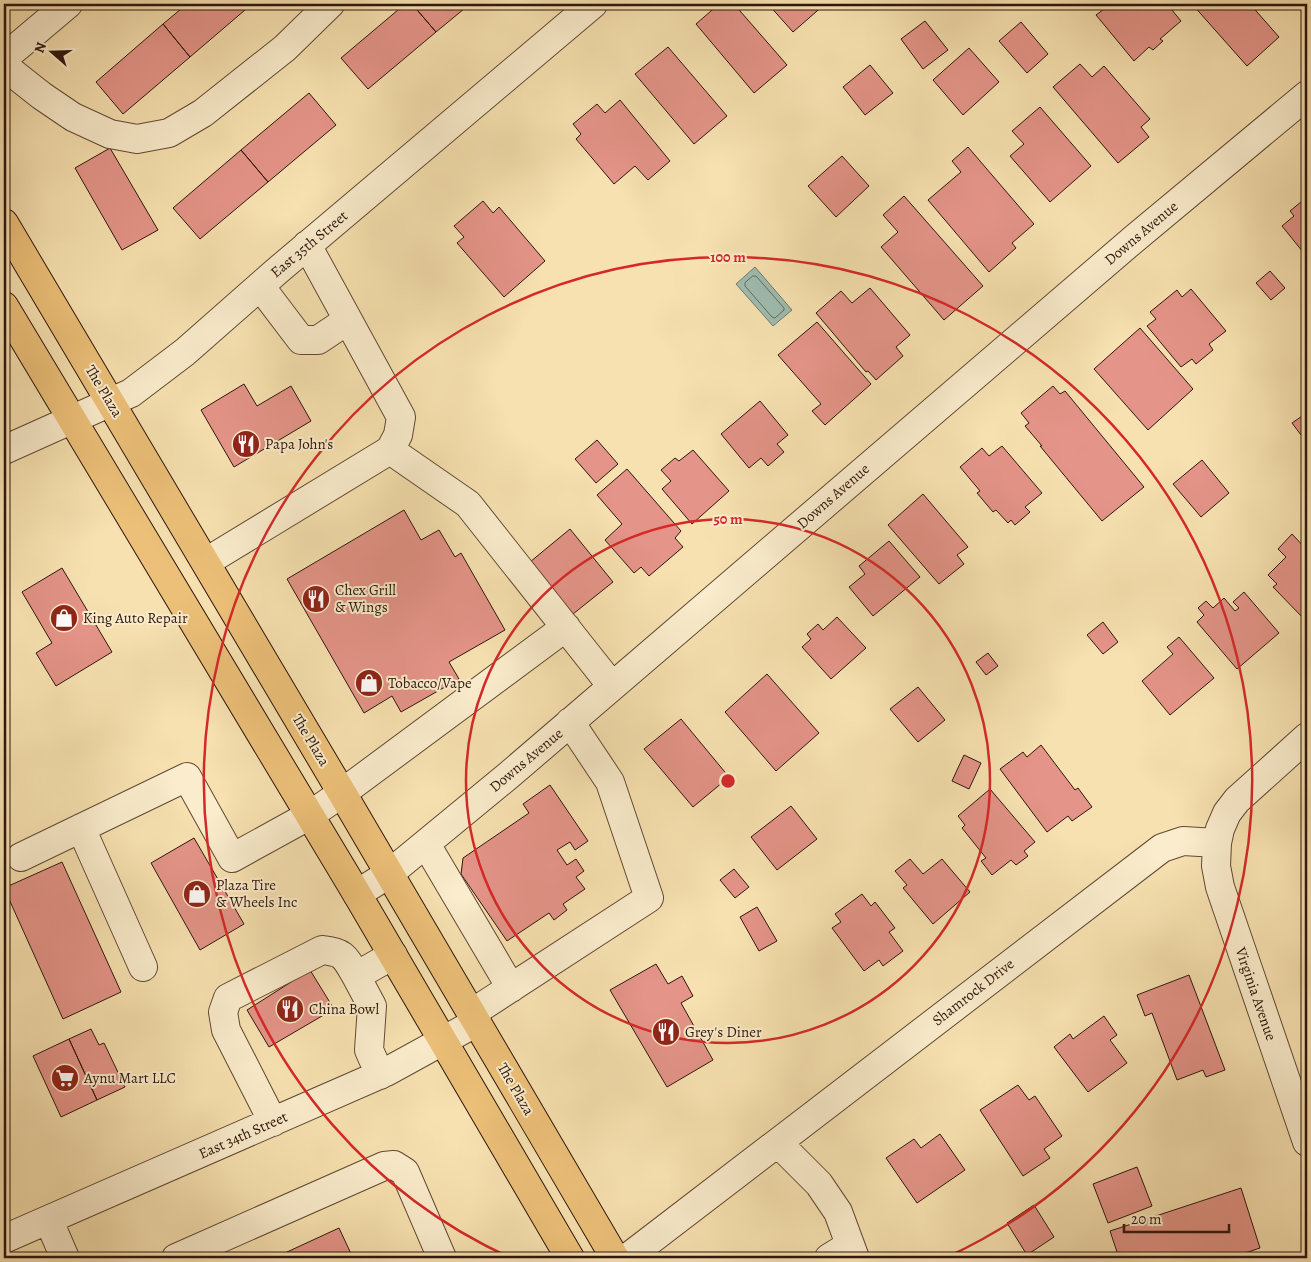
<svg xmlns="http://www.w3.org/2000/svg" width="1311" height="1262" viewBox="0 0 1311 1262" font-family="Alegreya,serif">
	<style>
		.water { fill: #9ebcb0; stroke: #717a6e }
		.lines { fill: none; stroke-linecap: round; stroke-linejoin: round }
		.shore { stroke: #66695e; stroke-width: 1 }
		.building { fill: #e49488; stroke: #2e160c }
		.minor-casing { stroke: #604935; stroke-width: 30 }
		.major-casing { stroke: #2e160c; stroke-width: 30 }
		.minor { stroke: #faeccc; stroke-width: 28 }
		.major { stroke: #ecc078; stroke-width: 28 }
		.ring { fill: none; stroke: #d62828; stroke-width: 2.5 }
		.labels { text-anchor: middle; stroke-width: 4; stroke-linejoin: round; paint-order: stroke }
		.street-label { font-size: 15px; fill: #2e160c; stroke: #faeccc }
		.poi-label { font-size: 15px; fill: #2e160c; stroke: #faeccc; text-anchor: start }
		.centre { fill: #d62828; stroke: #faeccc; stroke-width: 2.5 }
		.ring-label { font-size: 15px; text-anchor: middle; font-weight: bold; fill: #d62828; stroke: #faeccc; stroke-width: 4; stroke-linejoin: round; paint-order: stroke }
	</style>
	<rect width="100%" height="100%" fill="#f7e1b0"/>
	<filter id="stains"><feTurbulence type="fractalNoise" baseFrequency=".004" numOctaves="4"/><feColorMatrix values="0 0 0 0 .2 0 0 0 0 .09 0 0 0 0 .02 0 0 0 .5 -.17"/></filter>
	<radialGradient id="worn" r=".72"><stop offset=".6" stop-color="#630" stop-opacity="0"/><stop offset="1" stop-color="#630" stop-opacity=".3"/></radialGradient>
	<path class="water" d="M755,267L792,310L773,326L736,284Z"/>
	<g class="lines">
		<path class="shore" d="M753,276H756L784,308V310L775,318L772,317L745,286V283Z"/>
	</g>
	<path class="building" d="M187,4H252L190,57L163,24Z
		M405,4H412L436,32L368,89L341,58Z
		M412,4H470L436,32Z
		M719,4H734L787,65L754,93L696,24Z
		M768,4H825L793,32Z
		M1111,4H1167L1181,21L1160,39L1163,41L1153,50L1149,47L1134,61L1096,15Z
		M1192,4H1250L1279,37L1247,66Z
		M925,21L948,50L923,69L901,39Z
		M1021,22L1048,54L1027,73L999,41Z
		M163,24L190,57L123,114L96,82Z
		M668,47L727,116L694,144L635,74Z
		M969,48L999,82L963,115L933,80Z
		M1080,64L1092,77L1104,66L1150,119L1141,127L1149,137L1118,163L1053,87Z
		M870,65L893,93L865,115L843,87Z
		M309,93L336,125L268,182L241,150Z
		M620,100L670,161L648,180L635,166L614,184L576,139L581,134L573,124L597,104L605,113Z
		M1040,107L1091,166L1050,202L1010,156L1024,144L1012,131Z
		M968,147L1034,224L1012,243L1016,248L989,272L928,200L961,172L952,161Z
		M110,148L158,230L122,250L75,168Z
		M241,150L268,182L200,239L173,208Z
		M842,156L869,186L836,217L808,186Z
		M904,196L983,286L944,320L881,247L898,232L883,215Z
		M1307,197V257L1282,226L1294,216L1290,211Z
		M483,201L493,213L499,207L545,261L504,297L457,243L464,237L454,226Z
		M1270,271L1285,288L1271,300L1256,283Z
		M870,288L910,335L896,347L903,356L876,380L868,371L866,372L816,313L841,291L852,303Z
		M1191,289L1226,331L1209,344L1213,350L1196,364L1192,359L1181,367L1147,326L1156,319L1150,312L1177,290L1182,297Z
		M817,322L871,384L825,425L812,411L821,404L778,355Z
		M1140,328L1193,389L1148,430L1094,369Z
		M244,384L257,406L291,386L311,421L234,467L201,410Z
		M1053,386L1060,394L1065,391L1144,487L1102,521L1040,446H1042L1025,426L1029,423L1021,413Z
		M760,401L788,435L777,444L784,452L768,466L761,458L749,468L721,434Z
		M1305,414L1307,417V431L1301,435L1292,423Z
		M597,440L618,464L596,483L575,459Z
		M1002,446L1042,493L1025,507L1030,512L1015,525L1011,520L1008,523L996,510L993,512L977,493L980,491L960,467L982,448L989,456Z
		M693,450L729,491L692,524L662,489L671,481L661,470L675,458L679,461Z
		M1202,460L1229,493L1201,517L1173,484Z
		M627,469L681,531L675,538L683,547L649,576L641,567L634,573L605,540L622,524L597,495Z
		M923,494L968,547L957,555L964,564L939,584L888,525Z
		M404,510L421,540L439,530L455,557L461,553L505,630L449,662L459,679L401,712L392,696L364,713L287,579Z
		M570,529L613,582L573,614L530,562Z
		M1292,534L1307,550V618L1305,620L1273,587L1277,584L1268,575L1286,557L1278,549Z
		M889,541L920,577L873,616L849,587L865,574L859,566Z
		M62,568L112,652L56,686L36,653L52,643L22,592Z
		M1244,592L1279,633L1237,669L1197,622L1204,615L1198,608L1206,601L1213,608L1224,598L1235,611L1239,608L1233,602Z
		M837,617L866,648L831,679L802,647L811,639L807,634L818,624L823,630Z
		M1103,622L1118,642L1103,654L1087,635Z
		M1179,637L1214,678L1170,715L1142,681L1173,654L1167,647Z
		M988,653L998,666L986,675L976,662Z
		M767,674L819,733L776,771L725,712Z
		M918,687L945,720L918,742L890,709Z
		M681,719L729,777L693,807L644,749Z
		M1041,745L1075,790L1078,788L1092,807L1072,821L1068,816L1047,832L1000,769L1023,752L1027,757Z
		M964,755L981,763L969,789L952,781Z
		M550,785L588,841L575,850L570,842L557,850L567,865L576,859L584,871L576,877L585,889L563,904L567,910L554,920L549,913L507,941L461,874L463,858L529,813L523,804Z
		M990,789L1035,842L1024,851L1028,856L1016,865L1011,860L992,875L981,861L986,858L962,828L965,825L958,816Z
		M791,806L817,839L777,870L751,837Z
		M194,838L244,924L200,950L151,863Z
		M910,859L923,874L942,859L970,892L933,924L903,888L907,885L895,871Z
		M62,862L121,992L63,1019L4,888Z
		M734,869L749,887L735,898L720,880Z
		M862,894L871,906L875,902L895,928L889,932L903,951L883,966L879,960L864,971L832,928L841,922L835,914Z
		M757,907L777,941L759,951L740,917Z
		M656,964L668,984L682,976L693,996L681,1003L713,1060L667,1087L610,990Z
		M310,970L334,1009L269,1047L247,1010Z
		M1189,975L1225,1070L1206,1077L1203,1070L1177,1080L1152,1013L1145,1016L1137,995Z
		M1104,1016L1117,1035L1110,1040L1127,1063L1088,1092L1054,1047L1070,1034L1073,1039Z
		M91,1029L99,1045L104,1043L125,1087L97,1100L69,1039Z
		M69,1039L97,1100L61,1117L33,1056Z
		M1018,1085L1029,1100L1035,1096L1062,1136L1044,1149L1050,1158L1023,1176L980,1110Z
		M940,1134L965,1170L917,1203L886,1158L914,1139L921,1148Z
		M1137,1167L1152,1206L1108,1223L1093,1184Z
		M1241,1188L1260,1248L1230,1258H1163V1256L1155,1258H1119L1110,1231Z
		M1034,1205L1054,1237L1027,1255L1007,1223Z
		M339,1228L353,1258H274Z"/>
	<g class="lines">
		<defs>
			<path id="minor" d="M4,58L68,4
				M4,66L42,96L73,117L110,134L137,139L169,133L203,113L285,48L330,4
				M260,286L301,340H318L348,320
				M4,450L131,393L185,352L277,271L593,4
				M390,450L468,504L612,686
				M206,562L390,450L398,435L401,417L307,245
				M81,828L143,967
				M1217,843L1216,866L1220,887L1307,1142
				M426,844L511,988
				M21,857L187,777L232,858L310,815L342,793L566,627
				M357,894L390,873L509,775L1134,239L1307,95
				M356,976L372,1006L369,1050L380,1075
				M472,1013L649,898L610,782L570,722
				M273,1122L226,1030L223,1012L228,998L322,950C344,952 345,957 356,976L393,955
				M778,1143L819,1184L838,1212L855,1258
				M49,1221L65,1258
				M4,1239L386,1072L477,1022
				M176,1258L384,1166L394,1165L405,1172L442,1258
				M627,1258L1162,848L1183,841L1217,843L1220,829L1227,813L1237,800L1307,737
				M829,1258L850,1245"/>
			<path id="major" d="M4,223L342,793L615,1258
				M4,306L357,894L570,1258"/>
		</defs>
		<use href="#minor" class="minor-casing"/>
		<use href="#major" class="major-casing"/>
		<use href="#minor" class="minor"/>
		<use href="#major" class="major"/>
	</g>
	<g class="ring">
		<circle cx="728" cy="781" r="262"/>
		<path d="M511 1258A524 524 0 1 1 945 1258"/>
	</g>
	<defs>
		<symbol id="restaurant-disc" viewBox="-11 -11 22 22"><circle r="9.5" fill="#8f2418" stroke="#faeccc"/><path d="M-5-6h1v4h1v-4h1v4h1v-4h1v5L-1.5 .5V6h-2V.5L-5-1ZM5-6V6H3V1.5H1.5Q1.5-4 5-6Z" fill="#fff"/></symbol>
		<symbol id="shop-disc" viewBox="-11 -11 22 22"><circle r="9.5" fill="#8f2418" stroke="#faeccc"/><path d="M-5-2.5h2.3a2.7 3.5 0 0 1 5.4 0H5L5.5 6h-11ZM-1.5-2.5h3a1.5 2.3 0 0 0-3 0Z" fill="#fff"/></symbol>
		<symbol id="supermarket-disc" viewBox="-11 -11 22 22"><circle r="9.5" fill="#8f2418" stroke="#faeccc"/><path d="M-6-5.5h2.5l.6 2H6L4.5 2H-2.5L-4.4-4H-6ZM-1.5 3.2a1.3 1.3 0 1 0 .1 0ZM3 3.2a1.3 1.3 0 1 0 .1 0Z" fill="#fff"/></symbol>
	</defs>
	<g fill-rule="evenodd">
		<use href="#restaurant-disc" x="230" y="428" width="32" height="32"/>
		<use href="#restaurant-disc" x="300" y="583" width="32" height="32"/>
		<use href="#shop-disc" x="48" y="602" width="32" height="32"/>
		<use href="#shop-disc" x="353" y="667" width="32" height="32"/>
		<use href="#shop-disc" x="181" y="878" width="32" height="32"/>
		<use href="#restaurant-disc" x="274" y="993" width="32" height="32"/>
		<use href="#restaurant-disc" x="650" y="1016" width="32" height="32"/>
		<use href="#supermarket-disc" x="49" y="1062" width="32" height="32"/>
	</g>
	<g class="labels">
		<g class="street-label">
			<text transform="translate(1141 233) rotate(-40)" y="5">Downs Avenue</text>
			<text transform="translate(309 244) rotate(-40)" y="5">East 35th Street</text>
			<text transform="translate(104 391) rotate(59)" y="5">The Plaza</text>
			<text transform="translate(833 496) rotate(-41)" y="5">Downs Avenue</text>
			<text transform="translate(311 740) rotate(59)" y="5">The Plaza</text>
			<text transform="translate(526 760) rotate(-40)" y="5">Downs Avenue</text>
			<text transform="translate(973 992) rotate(-38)" y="5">Shamrock Drive</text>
			<text transform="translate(1256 994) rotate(71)" y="5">Virginia Avenue</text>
			<text transform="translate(516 1089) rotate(60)" y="5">The Plaza</text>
			<text transform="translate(243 1135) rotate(-24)" y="5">East 34th Street</text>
		</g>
		<g class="poi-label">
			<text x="265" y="449">Papa John's</text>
			<text x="335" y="595">Chex Grill<tspan x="335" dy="17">&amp; Wings</tspan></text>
			<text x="83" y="623">King Auto Repair</text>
			<text x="388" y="688">Tobacco/Vape</text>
			<text x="216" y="890">Plaza Tire<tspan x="216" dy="17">&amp; Wheels Inc</tspan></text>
			<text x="309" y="1014">China Bowl</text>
			<text x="685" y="1037">Grey's Diner</text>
			<text x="84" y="1083">Aynu Mart LLC</text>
		</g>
	</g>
	<circle cx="728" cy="781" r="8" class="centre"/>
	<g class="ring-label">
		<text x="728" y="262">100 m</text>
		<text x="728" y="524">50 m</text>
	</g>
	<rect width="1311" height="1262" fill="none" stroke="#f7e1b0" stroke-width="20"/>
	<rect x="5" y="5" width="1301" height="1252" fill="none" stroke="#2e160c" stroke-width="2.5"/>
	<rect x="10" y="10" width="1291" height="1242" fill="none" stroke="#2e160c"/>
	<g transform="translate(52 52) rotate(290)" stroke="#faeccc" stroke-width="4" paint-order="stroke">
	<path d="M0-4L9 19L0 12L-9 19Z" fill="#2e160c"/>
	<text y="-8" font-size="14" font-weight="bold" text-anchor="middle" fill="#2e160c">N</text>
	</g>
	<path d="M1124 1224v8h105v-8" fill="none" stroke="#2e160c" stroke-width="2.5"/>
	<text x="1131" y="1224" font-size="15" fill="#2e160c" stroke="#faeccc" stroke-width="4" paint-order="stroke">20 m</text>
	<rect width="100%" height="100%" filter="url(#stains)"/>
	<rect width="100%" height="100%" fill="url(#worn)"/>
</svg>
